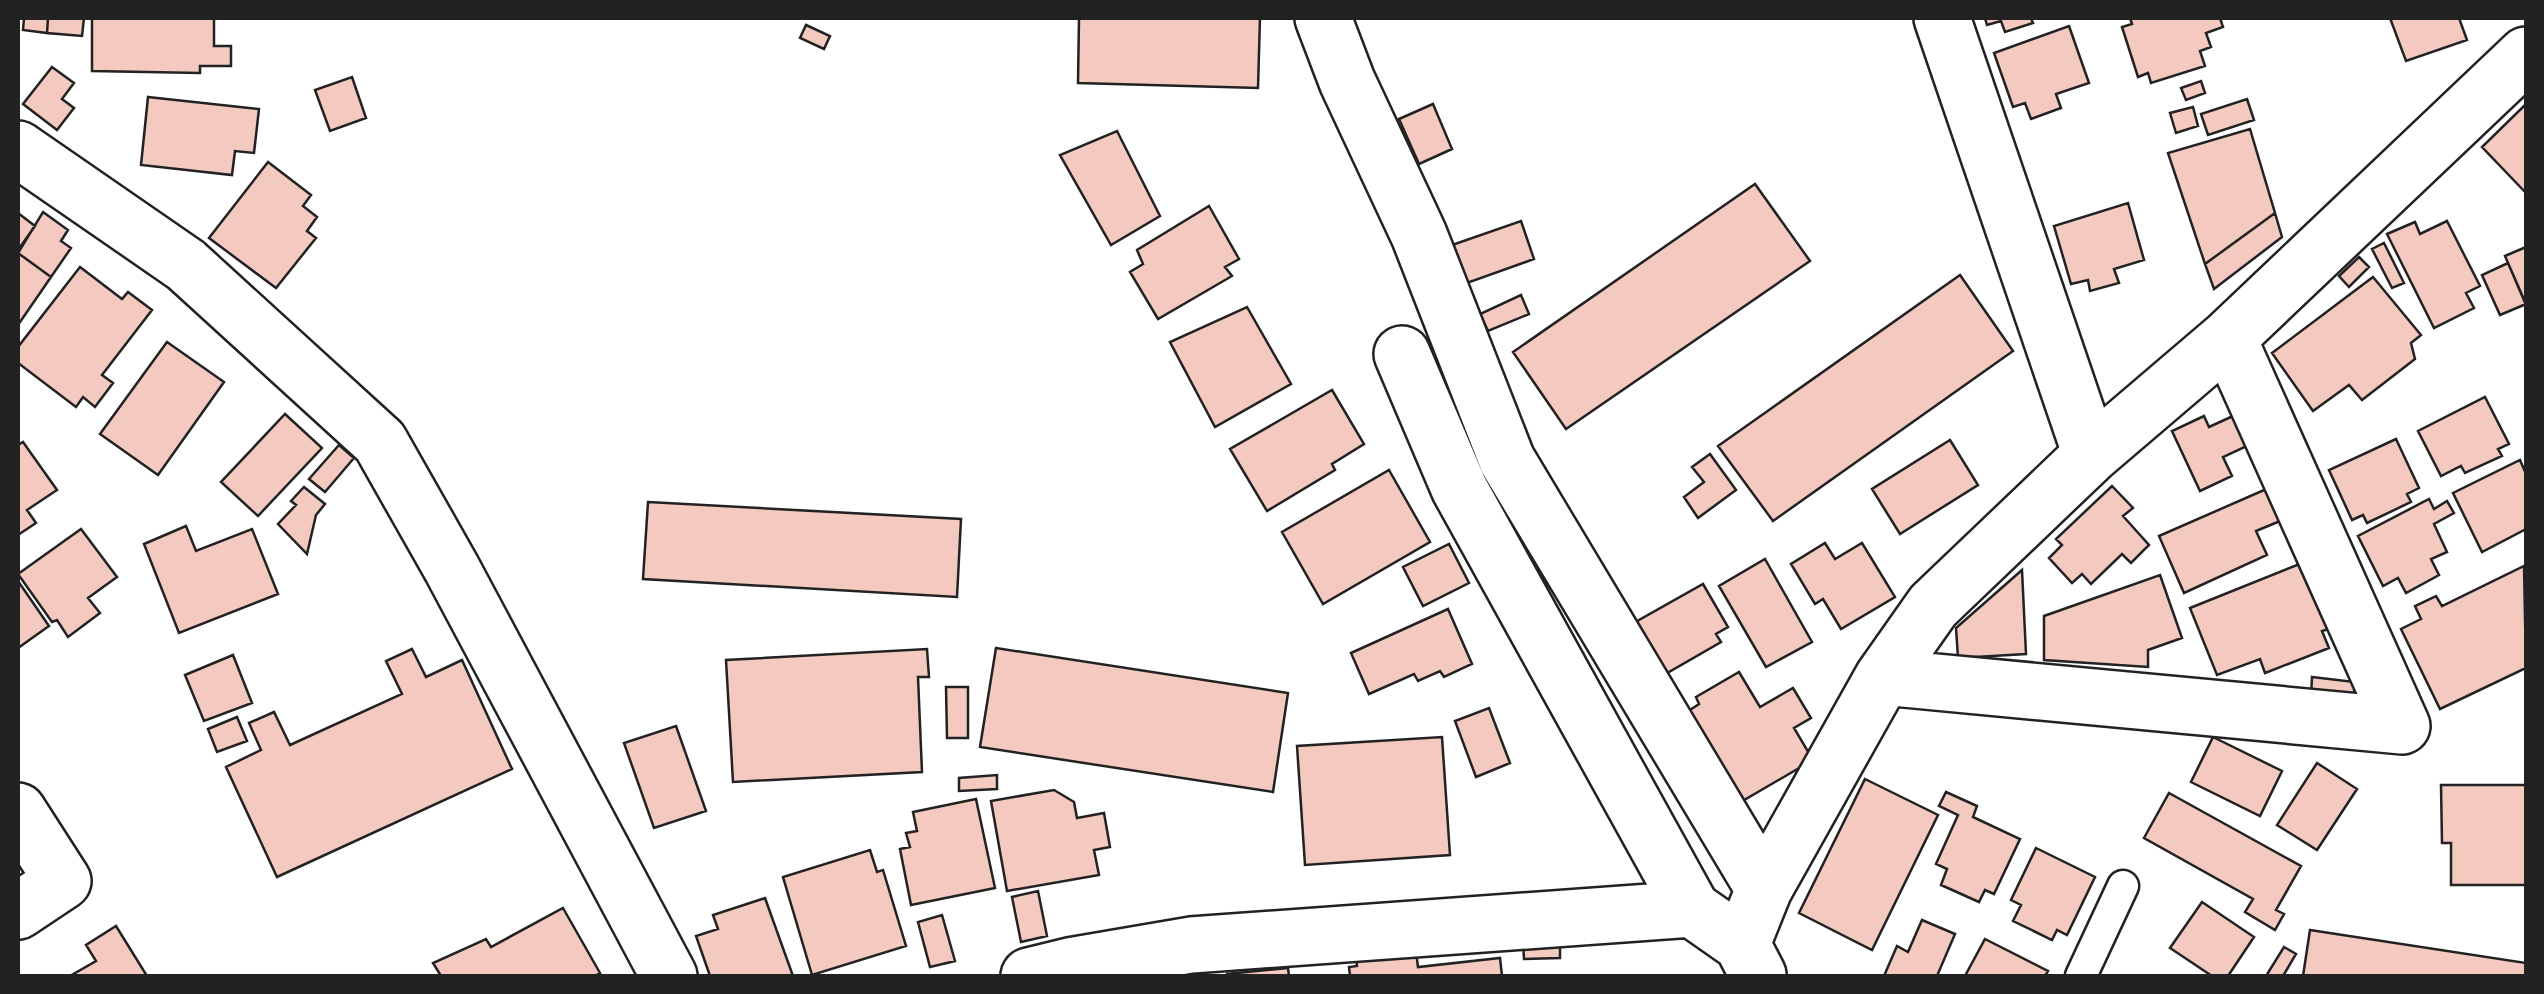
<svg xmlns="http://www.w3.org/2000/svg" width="2544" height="994" viewBox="0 0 2544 994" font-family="Jost,sans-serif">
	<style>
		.building { fill: #f3c9c0; stroke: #222; stroke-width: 2.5 }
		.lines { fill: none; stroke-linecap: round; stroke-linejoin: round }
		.service-casing { stroke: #222; stroke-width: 35 }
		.minor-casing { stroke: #222; stroke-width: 60 }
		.service { stroke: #fff; stroke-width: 30 }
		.minor { stroke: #fff; stroke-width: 55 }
	</style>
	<rect width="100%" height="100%" fill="#fff"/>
	<path class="building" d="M24,18H48L47,33L23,30Z
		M48,18H84L82,36L47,33Z
		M92,18H214V46H231V66H200V73L92,71Z
		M1079,18H1260L1258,88L1078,83Z
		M1985,18H2031L2033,23L2005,32L2001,21L1987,25Z
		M2130,18H2220L2223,27L2206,33L2211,47L2200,51L2205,66L2151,83L2148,73L2138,77L2122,27L2132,24Z
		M2390,18H2459L2467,40L2406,61Z
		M806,25L830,36L824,49L800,38Z
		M2069,26L2089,83L2056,94L2061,108L2031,119L2025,103L2013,107L1994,53Z
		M52,67L74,83L62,99L74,108L57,130L23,104Z
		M352,77L366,118L330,131L315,90Z
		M2201,81L2205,93L2186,100L2181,88Z
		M148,97L259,109L254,153L235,151L232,175L141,165Z
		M2247,99L2254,120L2208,135L2201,114Z
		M1433,104L1452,149L1419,164L1399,119Z
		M2526,104V193L2482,147Z
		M2193,107L2198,126L2176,133L2170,113Z
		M2250,129L2275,213L2205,264L2168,153Z
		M1117,131L1160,216L1111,245L1060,155Z
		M268,162L311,195L303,206L317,217L307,231L316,238L276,288L209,238Z
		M1755,184L1810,261L1566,429L1513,352Z
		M2128,203L2144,260L2114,269L2119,283L2090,291L2088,280L2071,284L2054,226Z
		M1209,206L1239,259L1225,267L1232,276L1158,319L1130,272L1143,264L1137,250Z
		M43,212L68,230L61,241L71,248L51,277L18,253Z
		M18,213L35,226L18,250Z
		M2275,213L2282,237L2214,289L2205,264Z
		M1521,221L1534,259L1467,283L1452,245Z
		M2447,221L2480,286L2466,293L2474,308L2434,328L2387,234L2415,222L2420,234Z
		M2384,243L2404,283L2392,288L2372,249Z
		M2526,247V305L2505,256Z
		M18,253L51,277L18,325Z
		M2359,257L2369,267L2349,287L2339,276Z
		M2508,263L2526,304L2500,315L2482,275Z
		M80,267L122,299L128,292L152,310L102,375L113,383L95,407L83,397L76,407L18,363V347Z
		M1960,275L2013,351L1773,521L1718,446Z
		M2373,277L2421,335L2411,343L2415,359L2362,400L2349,385L2313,411L2272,353Z
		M1521,295L1529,314L1488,331L1480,314Z
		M1247,307L1291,384L1215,427L1170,342Z
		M167,342L224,382L158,475L100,434Z
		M1332,390L1364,444L1332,464L1335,470L1267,511L1230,449Z
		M2485,397L2509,444L2498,449L2502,456L2465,473L2461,466L2441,476L2418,431Z
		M285,414L322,448L258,516L221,482Z
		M2204,416L2209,427L2233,416L2247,446L2223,457L2232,476L2200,491L2172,431Z
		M2396,439L2419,488L2407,494L2411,502L2367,523L2363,515L2352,520L2329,470Z
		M1950,440L1978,485L1900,534L1872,489Z
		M23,442L57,490L27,510L36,523L18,535V445Z
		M339,445L354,458L325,492L309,479Z
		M1710,454L1736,490L1698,518L1684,497L1704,482L1692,467Z
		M2520,460L2526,474V529L2482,552L2453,493Z
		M1389,470L1430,542L1323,604L1282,532Z
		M2112,486L2133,508L2123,516L2149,545L2131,563L2122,554L2091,584L2082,574L2072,583L2049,558L2062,545L2056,539Z
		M304,487L325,504L316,515L307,554L278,524L296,505L291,501Z
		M2271,487L2285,519L2256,531L2267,555L2184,593L2159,536Z
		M2429,499L2434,509L2447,501L2454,513L2434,524L2447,552L2431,559L2439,575L2406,593L2398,578L2383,586L2358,536Z
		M648,502L961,519L957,597L643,579Z
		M186,526L196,551L252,529L278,594L179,633L144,544Z
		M81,529L117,577L88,598L100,613L68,637L57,620L52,622L18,574Z
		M1825,543L1835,559L1862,543L1895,597L1841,629L1823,599L1815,604L1791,564Z
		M1449,544L1469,583L1423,606L1403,567Z
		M1765,559L1812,642L1766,667L1719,586Z
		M2302,563L2329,629L2322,631L2329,648L2265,673L2260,659L2217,675L2190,608Z
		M2524,566L2526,668L2440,709L2401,629L2421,619L2415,606L2436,596L2442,606Z
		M2022,570L2026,654L1958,658L1956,628Z
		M2160,575L2182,638L2148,650V667L2044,660V616Z
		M18,581L49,626L18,648Z
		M1703,584L1728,627L1716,634L1721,642L1662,676L1632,624Z
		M1448,609L1472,664L1444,677L1440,671L1418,681L1414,674L1369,694L1351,653Z
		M996,648L1288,693L1273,792L980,747Z
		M412,649L426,677L462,660L512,769L277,877L226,767L261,750L249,723L274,712L290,745L402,694L386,661Z
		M927,649L929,677H918L922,772L733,782L726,660Z
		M233,655L252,703L204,721L185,675Z
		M1739,672L1760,707L1793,688L1811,718L1794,728L1813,760L1739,803L1687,712L1699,704L1696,697Z
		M2312,677L2355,682L2353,702L2311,697Z
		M946,687H968V738H947Z
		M1489,708L1510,763L1476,777L1455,721Z
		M237,717L247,741L217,752L208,729Z
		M676,726L706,811L654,828L624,743Z
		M1442,737L1450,855L1305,865L1297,746Z
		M2213,737L2282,771L2260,816L2191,782Z
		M2317,763L2357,789L2317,850L2277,825Z
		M997,775V789L959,791V778Z
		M1865,779L1938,815L1872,950L1799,913Z
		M2441,785H2526V885H2451V843H2442Z
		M1054,790L1074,802L1077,818L1104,813L1110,847L1094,850L1099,875L1007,891L991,801Z
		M1946,792L1977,806L1973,817L2020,839L1994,894L1985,890L1979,902L1941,885L1947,869L1936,864L1958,815L1939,806Z
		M2169,793L2301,866L2276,910L2284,914L2275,930L2245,912L2253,899L2144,838Z
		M976,799L995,888L911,905L900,849L910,847L906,833L917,831L913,812Z
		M2036,848L2095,877L2067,935L2057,930L2052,940L2013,921L2021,905L2011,900Z
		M870,850L877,872L883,870L906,946L812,975L783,877Z
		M1038,891L1047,936L1021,942L1012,897Z
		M765,898L793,976H710L696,936L718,929L713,915Z
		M2202,902L2254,937L2228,976H2212L2170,948Z
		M563,908L600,973L595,976H441L433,963L486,939L491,947Z
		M942,915L955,961L930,967L918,922Z
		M1922,920L1955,934L1937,976H1884L1897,946L1908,952Z
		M116,926L147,976H70L96,961L86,945Z
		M2310,930L2526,963V976H2303Z
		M1985,939L2048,971L2045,976H1965Z
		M1560,942V958L1524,959L1523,943Z
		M1415,944L1418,967L1500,958L1502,976H1350L1349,967L1357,966L1355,951Z
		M2284,947L2296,954L2283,976H2266Z
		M1288,968L1289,976H1227V974Z"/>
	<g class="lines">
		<defs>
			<path id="service" d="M2081,976L2123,886"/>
			<path id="minor" d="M1323,18L1347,81L1419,235L1507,460L1764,889
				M1942,18L2091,455
				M18,149L186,265L380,442L452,569L669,976
				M1402,354L1459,488L1692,909L1742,944L1758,975
				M1883,677L2402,726L2228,338
				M18,811L63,881L18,911
				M1742,944L1764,889L1883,677L1933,606L2091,455L2228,338L2526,55
				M1029,976L1074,965L1191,945L1692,909"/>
		</defs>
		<use href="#service" class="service-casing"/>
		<use href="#minor" class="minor-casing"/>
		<use href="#service" class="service"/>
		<use href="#minor" class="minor"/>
	</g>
	<rect width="2544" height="994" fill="none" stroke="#222222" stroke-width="40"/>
</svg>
